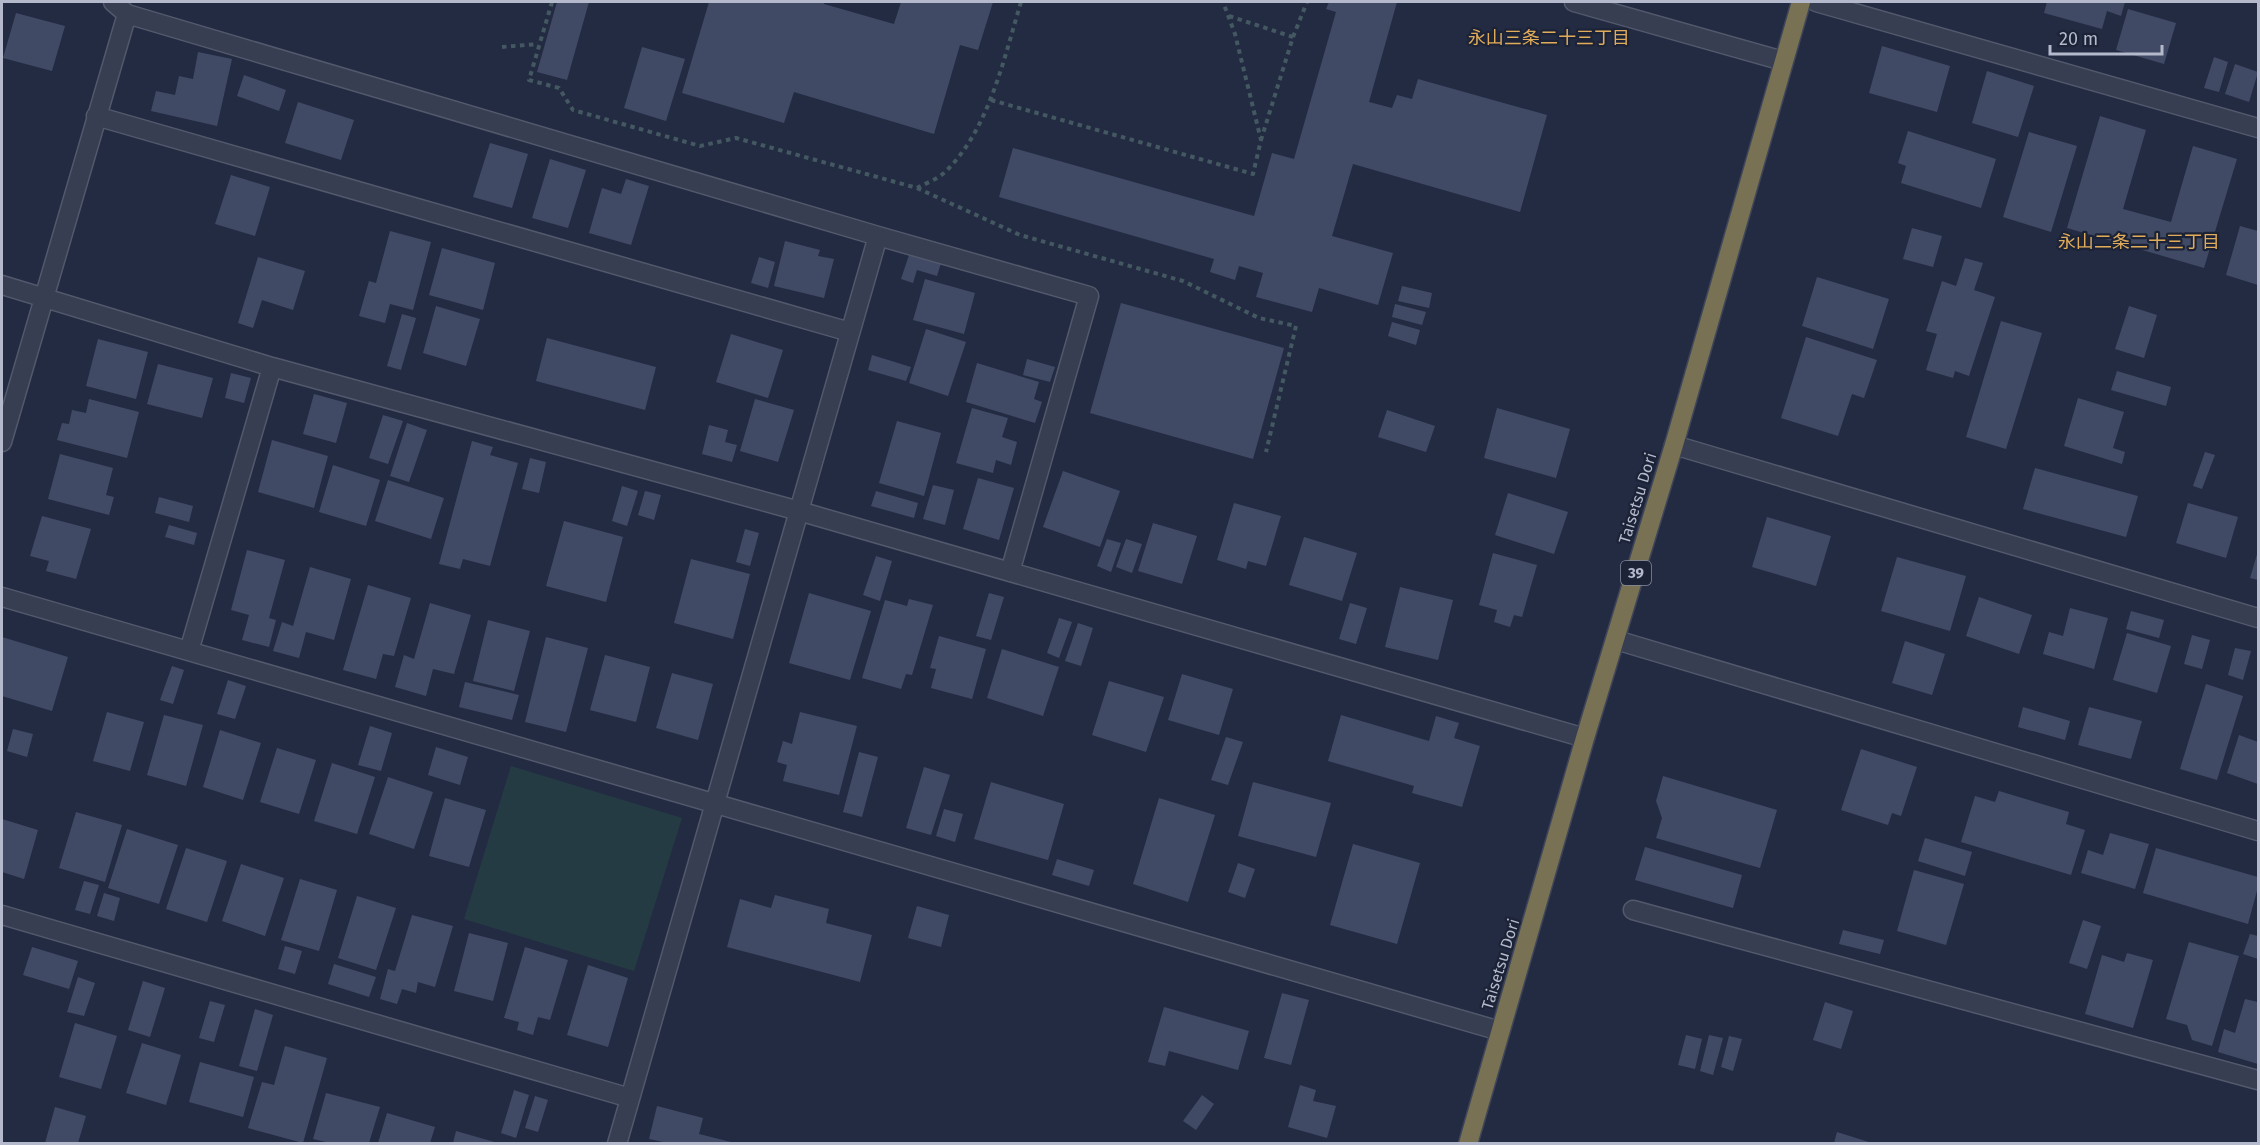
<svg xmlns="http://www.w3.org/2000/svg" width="2260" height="1145" viewBox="0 0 2260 1145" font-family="'Fira Sans','Noto Sans JP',sans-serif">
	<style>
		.green { fill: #253b44 }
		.building { fill: #414a65 }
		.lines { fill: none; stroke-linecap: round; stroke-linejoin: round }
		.minor-casing { stroke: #52596c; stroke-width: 21 }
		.highway-casing { stroke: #3f4659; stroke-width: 21 }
		.path { stroke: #435860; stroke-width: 4; stroke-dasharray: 4.5 4.5; stroke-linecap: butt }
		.minor { stroke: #373e52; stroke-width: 18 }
		.highway { stroke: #797154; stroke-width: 18 }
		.labels { text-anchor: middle; stroke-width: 4.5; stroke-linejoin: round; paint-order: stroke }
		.shield { fill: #1c2337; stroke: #868c9f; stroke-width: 1.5 }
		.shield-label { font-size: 15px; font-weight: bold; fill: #b4b9cc }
		.street-label { font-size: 16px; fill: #b4b9cc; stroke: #1c2337 }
		.neighbourhood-label { font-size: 18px; fill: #e0ac5b; stroke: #1c2337 }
	</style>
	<rect width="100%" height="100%" fill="#232b43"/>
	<path class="green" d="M511,766L682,818L634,971L464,919Z"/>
	<path class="building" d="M557,2H589L567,80L537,72Z
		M709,2H824V4L894,24L901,2H993L978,50L960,45L934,134L794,92L784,123L682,93Z
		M1329,2H1397L1369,102L1392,108L1397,95L1412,99L1418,79L1547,115L1520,212L1353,164L1332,236L1393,253L1378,305L1319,288L1312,312L1256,297L1263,273L1239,266L1235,280L1210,272L1214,259L999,197L1013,148L1254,216L1272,153L1294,159L1336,12L1326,9Z
		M2047,2H2125L2121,16L2107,11L2102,29L2044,13Z
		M2128,9L2176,23L2164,64L2116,50Z
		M16,13L65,26L52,71L3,58Z
		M1882,46L1950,66L1937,112L1869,93Z
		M642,47L685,59L666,121L624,108Z
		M198,52L232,59L217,126L151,111L156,91L175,95L179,76L193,79Z
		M2214,57L2228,62L2219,92L2204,88Z
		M2235,64L2258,72L2249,102L2225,94Z
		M1987,71L2034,86L2018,137L1972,123Z
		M244,75L286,90L279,111L237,96Z
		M298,102L354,120L341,160L285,143Z
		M2100,116L2146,130L2123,209L2171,222L2193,146L2237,159L2204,268L2067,228Z
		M1908,131L1996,159L1981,208L1901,183L1906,166L1898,163Z
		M2029,132L2077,146L2051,232L2003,217Z
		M490,143L528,154L512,208L473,197Z
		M550,159L586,170L568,228L532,218Z
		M231,175L270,187L255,236L215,224Z
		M626,179L649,186L631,245L589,233L602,188L621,194Z
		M2240,226L2258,231V285L2226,275Z
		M1912,228L1942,236L1933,267L1903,259Z
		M390,231L431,242L413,310L390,304L385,323L359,316L369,281L376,283Z
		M785,241L820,250L818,256L834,259L824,298L774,286Z
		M442,248L495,263L483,310L429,295Z
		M910,252L941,263L937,276L917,270L913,283L901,279Z
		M258,257L305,271L293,310L262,300L253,328L238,323Z
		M759,257L775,262L768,288L751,283Z
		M1965,258L1983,263L1974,290L1995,297L1969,376L1955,371L1953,378L1926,370L1937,334L1926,331L1942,281L1956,286Z
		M1817,277L1889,299L1873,349L1802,326Z
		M925,279L975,293L964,334L913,320Z
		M1402,286L1432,293L1429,308L1398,301Z
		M1121,303L1284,348L1253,459L1090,413Z
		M1395,304L1426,312L1422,325L1392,317Z
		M436,306L480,319L466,366L423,353Z
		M2129,306L2157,315L2144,358L2115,349Z
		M402,314L416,318L401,370L387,366Z
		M2001,321L2042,333L2006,449L1966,437Z
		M1392,322L1420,330L1416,345L1388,336Z
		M926,329L966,342L948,396L909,383Z
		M731,334L783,350L768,398L716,382Z
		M1806,337L1877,360L1864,398L1852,394L1838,436L1781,418Z
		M547,338L656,367L645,410L536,381Z
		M98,339L148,352L136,399L86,386Z
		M872,355L911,367L906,381L868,370Z
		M1027,359L1055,367L1050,382L1023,375Z
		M977,363L1039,382L1034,399L1042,402L1035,423L966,402Z
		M158,364L213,378L202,418L147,404Z
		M2117,371L2171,387L2166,406L2111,390Z
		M231,373L251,378L244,403L225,398Z
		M314,394L347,403L336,443L303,434Z
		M2078,398L2124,412L2113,448L2125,452L2122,464L2064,446Z
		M89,399L139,412L127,458L57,440L62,423L69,424L72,410L86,413Z
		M755,399L794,410L778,462L740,451Z
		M972,408L1008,418L1002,437L1017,442L1011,465L996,460L993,473L956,463Z
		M1497,408L1570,429L1556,478L1484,458Z
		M1387,410L1435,426L1426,452L1378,437Z
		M383,415L403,421L388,464L369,458Z
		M897,421L941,433L924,496L879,483Z
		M407,423L427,430L409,482L390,476Z
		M709,425L728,430L725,442L737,445L732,462L702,454Z
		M272,440L328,456L314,508L258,492Z
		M472,441L493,447L490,455L518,463L490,566L463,559L460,569L439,564Z
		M2205,452L2215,455L2202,489L2193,486Z
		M60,454L113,468L106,495L114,497L109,515L48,499Z
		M530,458L546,462L539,493L522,489Z
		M333,465L380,480L366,526L319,512Z
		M2035,468L2138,496L2126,537L2023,509Z
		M1063,471L1120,491L1100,547L1043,527Z
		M978,478L1014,488L999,540L963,529Z
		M388,480L444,498L431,539L375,521Z
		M933,485L954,490L945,525L923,519Z
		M622,486L638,491L627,526L612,521Z
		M645,491L661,495L654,520L638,515Z
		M876,491L918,503L914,518L871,506Z
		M1508,493L1568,512L1554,554L1495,535Z
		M159,497L193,506L189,522L155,513Z
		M1234,503L1281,516L1266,566L1248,561L1246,569L1217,560Z
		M2188,503L2238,517L2226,558L2176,543Z
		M42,516L91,529L76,579L46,571L49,561L30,556Z
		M1767,517L1831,536L1816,586L1752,567Z
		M564,521L623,537L606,602L546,586Z
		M1153,523L1197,536L1182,584L1138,571Z
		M169,525L197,533L194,545L165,537Z
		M745,529L759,533L750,566L736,562Z
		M1304,537L1357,553L1342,601L1289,585Z
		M1107,539L1121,543L1111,572L1097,566Z
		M1126,539L1142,544L1132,573L1116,567Z
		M247,550L285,560L269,618L276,620L269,647L242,640L249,615L231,610Z
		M2258,551V580L2250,578Z
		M1493,553L1537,565L1522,617L1514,615L1510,627L1494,622L1497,610L1479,605Z
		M876,556L892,561L880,601L863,595Z
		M1897,557L1966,576L1950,631L1881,611Z
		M691,559L750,574L733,639L674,623Z
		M310,567L351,579L334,640L306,632L299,658L273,651L282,622L293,626Z
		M368,585L411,598L394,656L383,654L376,679L343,670Z
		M1400,587L1453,600L1438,660L1385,647Z
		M809,593L871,611L850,680L789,663Z
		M989,593L1004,597L991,640L976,636Z
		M1979,597L2032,615L2019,654L1966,636Z
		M909,599L933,605L912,675L906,674L901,689L862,678L885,600L907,606Z
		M430,603L471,615L454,674L433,669L426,696L395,687L404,655L414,659Z
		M1350,603L1367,608L1356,644L1339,639Z
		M2070,608L2108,618L2094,669L2043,654L2049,632L2063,636Z
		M2131,611L2164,620L2159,638L2126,629Z
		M1059,618L1072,622L1059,658L1047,653Z
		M488,620L530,631L514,691L473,681Z
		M1078,623L1093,628L1081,666L1065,661Z
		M2127,633L2171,646L2157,693L2113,680Z
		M2192,635L2210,640L2202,669L2184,664Z
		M939,636L986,649L972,699L931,688L936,669L930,668Z
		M2,637L68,657L52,711L2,696Z
		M546,637L588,648L566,732L525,722Z
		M1905,641L1945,654L1932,695L1892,683Z
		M2235,648L2251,651L2243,680L2228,675Z
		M1002,649L1059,667L1043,716L987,698Z
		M605,655L650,667L636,722L590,710Z
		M172,666L184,670L173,704L160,700Z
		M672,673L713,684L698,740L656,728Z
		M1182,674L1233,689L1219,735L1168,720Z
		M228,680L246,686L235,719L217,714Z
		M1109,681L1164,697L1146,752L1092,735Z
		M465,682L519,695L512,720L459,707Z
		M2206,684L2243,696L2217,780L2180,769Z
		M2023,707L2070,721L2065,740L2018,727Z
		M2089,707L2142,721L2131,759L2078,745Z
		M107,712L144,722L130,771L93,761Z
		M800,712L857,726L839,795L783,781L787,765L777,762L783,741L792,744Z
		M164,715L203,725L186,786L147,775Z
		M1341,715L1429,741L1436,716L1459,723L1454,738L1480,746L1462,807L1412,793L1414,786L1328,761Z
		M370,726L392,733L381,771L358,765Z
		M13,729L33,734L27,757L7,751Z
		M220,730L261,743L243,800L203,787Z
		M2239,735L2258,742V784L2227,773Z
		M1226,737L1243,742L1228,785L1211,780Z
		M436,747L468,757L460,785L428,775Z
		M277,748L316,760L299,814L260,802Z
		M1861,749L1917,767L1901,816L1892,813L1888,825L1841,810Z
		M859,752L878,757L862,817L843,812Z
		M332,763L375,777L357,834L314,821Z
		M924,767L950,775L931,835L906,828Z
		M1663,776L1777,810L1760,868L1656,838L1662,818L1656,801Z
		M388,777L433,792L414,849L369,834Z
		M991,782L1064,804L1048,860L974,839Z
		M1253,782L1331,803L1316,857L1238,836Z
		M1999,791L2069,812L2066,824L2085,830L2071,875L1961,842L1975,796L1995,802Z
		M445,798L486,810L469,867L429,856Z
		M1159,798L1215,815L1188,902L1133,884Z
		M944,809L963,814L955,842L936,836Z
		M76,812L122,825L105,882L59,868Z
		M2,819L38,830L24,879L2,872Z
		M127,829L178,845L159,904L108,888Z
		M2110,833L2149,844L2135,889L2081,873L2088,850L2103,855Z
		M1925,838L1972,852L1965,876L1918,861Z
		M1353,844L1420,863L1397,944L1330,925Z
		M1645,847L1742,875L1733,908L1635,880Z
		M186,848L227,861L207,922L166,909Z
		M2156,848L2258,877V887L2248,924L2143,893Z
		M1057,859L1094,870L1089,886L1052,875Z
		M1238,863L1255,869L1245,898L1228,892Z
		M241,864L284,878L265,936L222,921Z
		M1914,870L1964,884L1946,945L1897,931Z
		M300,879L337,890L319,951L281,940Z
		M84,881L99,885L90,914L75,910Z
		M104,893L120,898L114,921L97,916Z
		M775,895L829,909L826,923L872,935L860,982L727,947L740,899L771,908Z
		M357,896L396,908L376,970L338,958Z
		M917,906L949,915L941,947L908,938Z
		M412,915L453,926L435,987L418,982L416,993L402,989L397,1004L380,999L388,969L395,971Z
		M2083,920L2101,926L2087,969L2069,963Z
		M1843,930L1884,940L1880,954L1839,944Z
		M469,933L508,943L493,1001L454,991Z
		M2250,934L2258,936V959L2243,954Z
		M2189,942L2239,956L2212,1046L2192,1040L2187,1025L2166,1019Z
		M285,946L302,951L295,974L278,969Z
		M32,947L78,961L69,989L23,975Z
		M525,947L568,960L550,1020L538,1017L533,1035L517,1030L519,1022L504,1018Z
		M2127,953L2153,960L2133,1028L2085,1014L2102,955L2124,962Z
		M334,964L376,977L369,997L328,984Z
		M588,965L628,978L608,1047L567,1035Z
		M78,977L95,983L84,1016L67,1012Z
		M143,981L165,988L150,1037L128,1030Z
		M1282,993L1309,1000L1291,1065L1264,1058Z
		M2245,999L2258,1002V1064L2218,1052L2224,1029L2235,1033Z
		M210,1001L225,1005L214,1042L199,1038Z
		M1825,1002L1853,1011L1841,1049L1813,1040Z
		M1164,1007L1249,1031L1238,1070L1169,1051L1165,1066L1148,1062Z
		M255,1009L273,1015L257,1071L239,1066Z
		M75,1023L117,1036L101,1089L59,1077Z
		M1686,1035L1702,1039L1695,1069L1678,1065Z
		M1709,1035L1723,1038L1713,1075L1700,1071Z
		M1729,1036L1742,1039L1733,1071L1721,1067Z
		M142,1043L181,1055L166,1105L126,1093Z
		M285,1046L327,1058L303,1143L248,1128L262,1082L274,1085Z
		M200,1062L254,1077L243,1117L189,1102Z
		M1300,1085L1316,1090L1313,1101L1336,1106L1327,1138L1288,1127Z
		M514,1090L529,1095L516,1138L501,1133Z
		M326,1093L380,1107L369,1143H330L313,1139Z
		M1202,1095L1214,1104L1196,1130L1183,1121Z
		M535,1096L548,1100L538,1132L525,1128Z
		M657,1106L703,1118L699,1134L735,1143H668L649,1139Z
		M55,1107L86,1116L78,1143H45Z
		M387,1113L435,1127L430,1143H378Z
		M456,1131L498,1143H453Z
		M1837,1132L1872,1143H1834Z"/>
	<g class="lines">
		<defs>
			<path id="minor" d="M113,2L127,14L878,236L1089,296L1010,572
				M1574,2L1783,61
				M1816,2L2258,128
				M96,116L850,332
				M2,285L272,367L799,511L1585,738
				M2,442L127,14
				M1674,445L2258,618
				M2,597L1500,1031
				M1616,640L2258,831
				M189,651L272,367
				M1633,910L2258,1080
				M2,915L630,1098
				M617,1144L878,236"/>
			<path id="highway" d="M1468,1144L1585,738L1674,445L1801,2"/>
		</defs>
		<use href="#minor" class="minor-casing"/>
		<use href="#highway" class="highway-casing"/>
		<path class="path" d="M552,2L529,80L559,88L573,110L700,146L736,138L917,188C926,183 938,179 945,172C989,130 1004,58 1021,2
			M1229,16L1293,37L1261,140
			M1293,37L1307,2
			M502,47L538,44
			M991,100L1253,174L1261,140L1235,34L1223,2
			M917,188L1020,235L1183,281L1259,318L1296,326L1266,452"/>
		<use href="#minor" class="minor"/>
		<use href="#highway" class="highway"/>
	</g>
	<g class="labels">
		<rect class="shield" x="1621" y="561" width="30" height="24" rx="4.5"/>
		<g class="shield-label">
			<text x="1636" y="578">39</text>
		</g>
		<g class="street-label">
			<text transform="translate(1637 498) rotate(-73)" y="6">Taisetsu Dori</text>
			<text transform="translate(1500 964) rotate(-73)" y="6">Taisetsu Dori</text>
		</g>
		<g class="neighbourhood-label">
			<text x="1549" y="44">永山三条二十三丁目</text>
			<text x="2139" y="248">永山二条二十三丁目</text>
		</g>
	</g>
	<rect width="2260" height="1145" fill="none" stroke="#b4b9cc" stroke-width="6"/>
	<path d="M2050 45v9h112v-9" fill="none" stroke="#b4b9cc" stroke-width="3"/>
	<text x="2059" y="45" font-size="18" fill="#b4b9cc" stroke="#1c2337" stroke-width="4.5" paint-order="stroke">20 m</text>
</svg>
